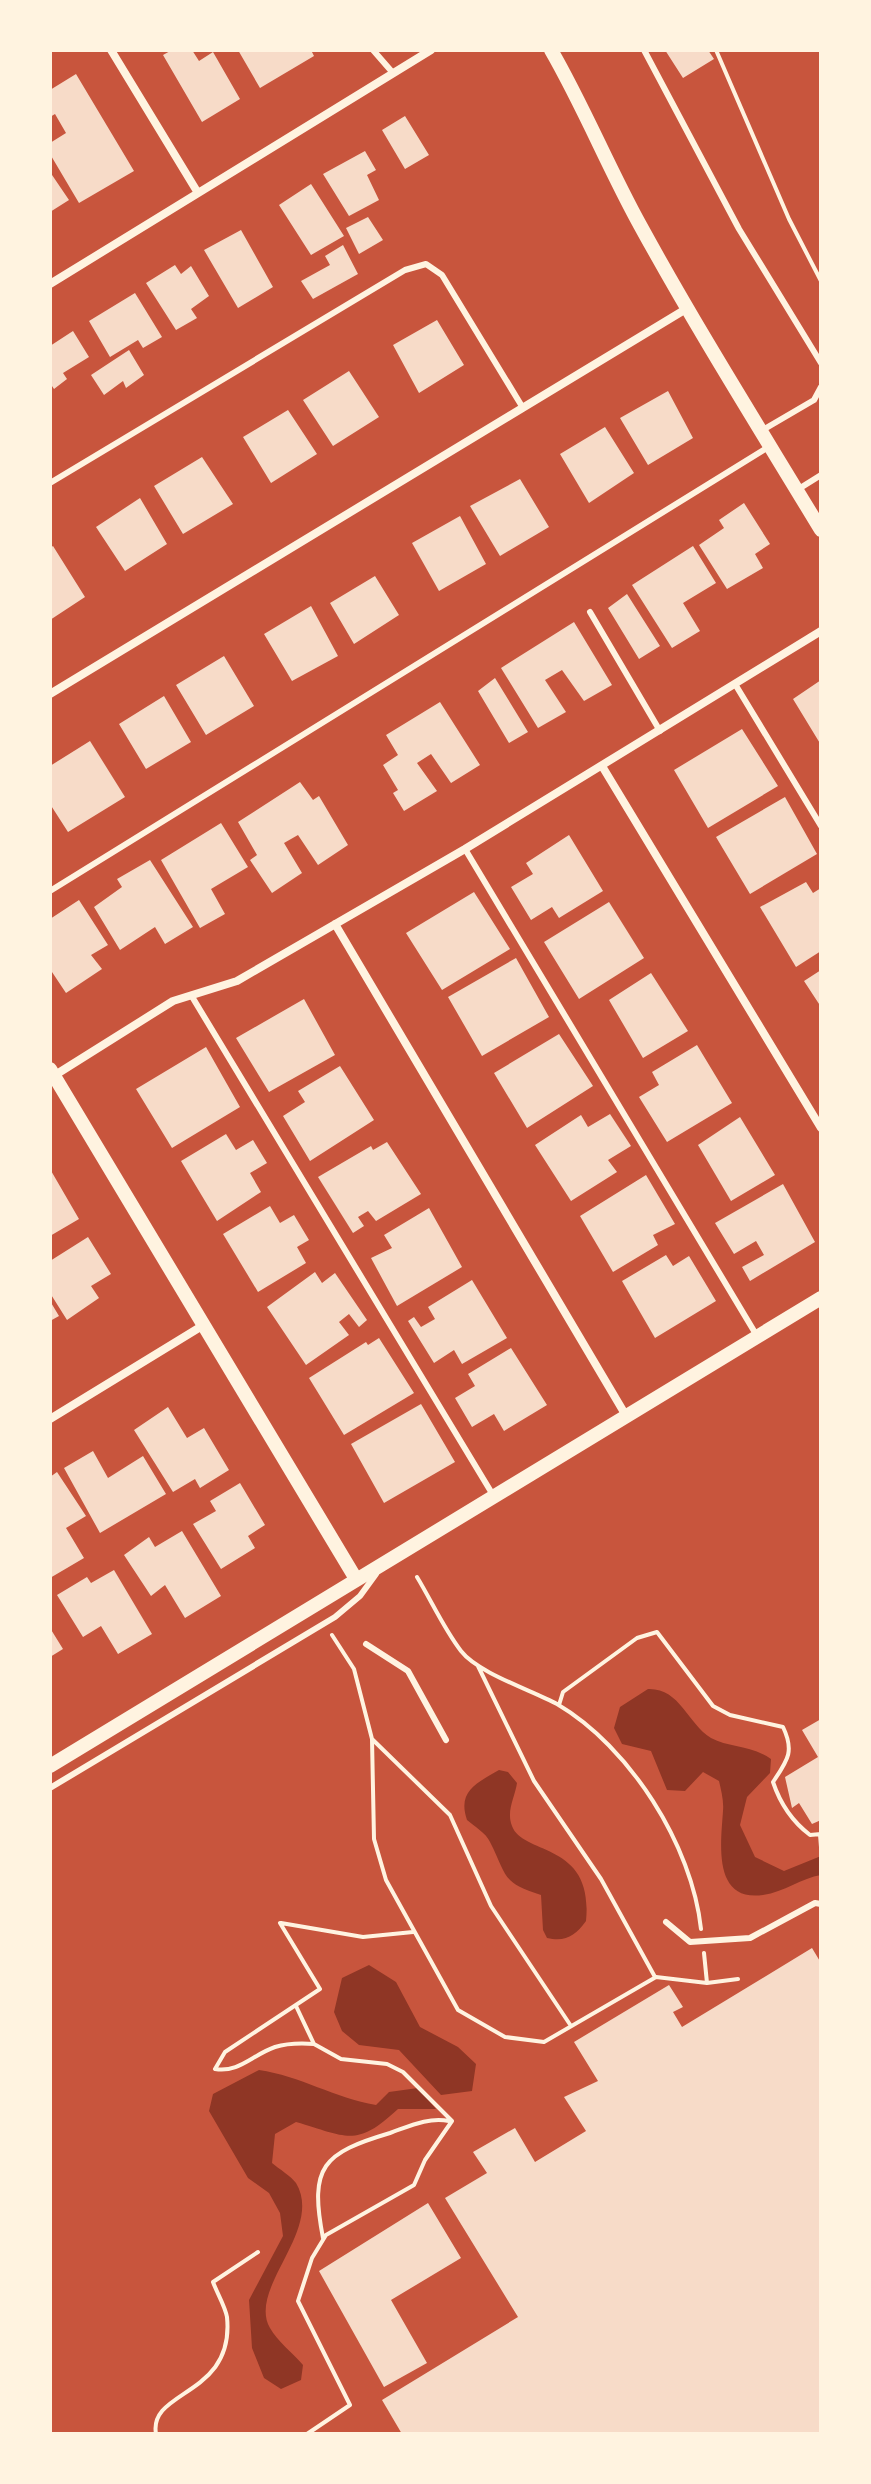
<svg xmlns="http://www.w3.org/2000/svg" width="871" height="2484" viewBox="0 0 871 2484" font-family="'Alegreya Sans',sans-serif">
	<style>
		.water { fill: #8f3625 }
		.building { fill: #f7dbc8 }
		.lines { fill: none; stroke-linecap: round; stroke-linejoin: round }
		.path { stroke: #fff3e0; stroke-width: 4 }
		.service { stroke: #fff3e0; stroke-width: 6 }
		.minor { stroke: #fff3e0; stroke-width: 8 }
		.tertiary { stroke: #fff3e0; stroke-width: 14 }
	</style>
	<rect width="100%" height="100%" fill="#c8553d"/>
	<path class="water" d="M648,1689C680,1688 687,1723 711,1738C729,1748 749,1744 771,1759L770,1773L747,1797L740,1825L755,1857L784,1871L821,1856V1875C802,1878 784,1892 763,1895C712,1902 721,1842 723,1811C724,1801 721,1790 719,1781L703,1772L685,1791L667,1790L651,1751L622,1744L614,1728L620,1707Z
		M499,1770L508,1772L517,1783C515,1797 506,1811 512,1826C523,1856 594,1841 586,1921C575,1936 566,1942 547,1938L543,1930L541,1895C501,1883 507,1875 490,1842C486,1833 474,1826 467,1820C457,1791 477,1783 499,1770Z
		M369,1965L396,1982L420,2027L458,2047L476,2064L472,2091L441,2095L399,2050L359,2045L342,2031L334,2012L342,1978Z
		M259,2070C300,2076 335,2098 376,2105L389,2092L418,2088L436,2109H398C356,2148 348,2137 296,2122L275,2134L272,2163C279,2169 291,2176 296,2183C324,2230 247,2288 270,2328C277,2341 293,2353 303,2365L301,2380L281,2389L264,2378L252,2348L249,2300L283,2236L280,2213L269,2193L248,2178L209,2111L213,2094Z"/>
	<path class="building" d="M172,50H192L199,61L213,52L240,99L202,122L163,55Z
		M238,50H311L314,56L260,88Z
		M665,50H708L714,59L683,78Z
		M76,74L134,171L79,203L50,154V143L66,133L55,114L50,117V90Z
		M405,116L429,155L405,169L382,130Z
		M365,151L376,170L367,175L379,200L349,216L323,174Z
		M50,172L69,200L50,212Z
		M311,184L344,236L311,255L279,205Z
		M368,217L383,240L359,254L346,228Z
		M241,230L273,287L238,308L204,250Z
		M343,245L358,274L313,299L301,281L330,265L325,256Z
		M175,265L181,274L191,266L209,296L191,309L197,318L176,330L146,283Z
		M135,293L162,337L143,348L138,340L110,357L89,321Z
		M437,320L464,365L419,393L393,345Z
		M73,331L89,357L63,373L67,379L54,389L50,383V346Z
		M129,350L144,375L126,388L123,381L104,395L91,375Z
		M349,371L379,417L333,446L303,400Z
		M668,391L693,438L648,465L620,418Z
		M288,410L317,454L271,483L243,437Z
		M605,427L634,473L589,503L560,454Z
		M202,457L233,504L183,534L154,486Z
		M520,479L549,527L500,556L470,506Z
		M140,498L167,544L125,571L96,527Z
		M744,503L770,544L755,554L763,568L727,589L699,545L724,528L719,520Z
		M460,516L486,564L439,591L412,543Z
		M53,546L85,597L50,620V548Z
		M693,546L716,583L683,603L700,631L672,648L632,585Z
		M375,576L399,615L354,644L330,603Z
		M627,594L660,646L639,659L608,608Z
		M311,606L338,656L292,681L264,634Z
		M574,622L612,685L584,701L562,670L545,680L566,712L538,728L501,668Z
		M224,656L254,706L206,735L176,685Z
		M495,678L528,732L509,743L478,691Z
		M821,680V745L793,699Z
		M164,696L191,742L146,769L119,724Z
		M440,702L480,765L451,783L431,754L417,763L437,791L404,811L393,793L398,790L383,765L398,755L386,735Z
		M742,729L778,786L708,828L674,770Z
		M90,741L125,797L68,832L50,804V766Z
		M300,782L313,800L319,796L348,845L318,865L298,835L284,843L302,873L272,893L250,860L257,855L238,822Z
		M785,797L817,854L750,894L716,837Z
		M221,823L248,867L211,889L225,914L200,928L161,860Z
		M569,835L603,891L559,918L552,907L531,920L511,887L533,874L526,863Z
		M150,860L193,927L165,944L155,927L120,950L94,907L122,887L117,879Z
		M806,882L813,893L821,888V951L796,967L760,907Z
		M474,892L510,949L442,990L406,933Z
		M79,900L108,945L91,955L102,969L66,993L50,969V919Z
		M609,902L644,958L579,999L544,942Z
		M516,958L549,1017L482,1056L448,997Z
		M821,970V1007L804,981Z
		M651,973L688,1031L643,1058L609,1000Z
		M304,999L335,1055L269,1092L236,1038Z
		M559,1034L593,1086L527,1128L494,1073Z
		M697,1045L732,1103L667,1142L639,1097L659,1085L652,1072Z
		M206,1047L240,1107L172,1148L136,1089Z
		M340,1066L374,1120L310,1161L283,1116L305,1102L298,1091Z
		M610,1114L631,1146L608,1160L617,1172L571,1201L535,1145L581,1115L588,1127Z
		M740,1117L775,1175L731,1201L698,1145Z
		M226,1134L236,1150L253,1140L267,1163L250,1173L261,1192L217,1221L181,1161Z
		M387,1142L421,1194L376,1221L368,1211L358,1217L364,1226L353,1233L318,1177L371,1146L373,1150Z
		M50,1169L79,1219L50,1236Z
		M646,1175L675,1224L653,1235L658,1245L613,1272L580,1216Z
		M783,1184L815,1242L750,1281L742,1267L764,1255L756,1241L734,1254L715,1223Z
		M270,1206L280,1223L294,1215L309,1240L297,1247L306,1263L258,1292L223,1234Z
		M429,1208L462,1267L397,1306L371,1258L392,1248L384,1235Z
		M88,1237L111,1274L91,1286L99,1298L67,1320L50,1293V1261Z
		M666,1255L673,1266L689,1256L716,1301L655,1338L622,1281Z
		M315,1272L322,1283L335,1273L367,1320L359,1327L349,1314L339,1322L349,1335L306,1365L267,1307Z
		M472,1280L507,1338L462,1364L454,1350L434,1363L408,1321L414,1317L421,1327L435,1319L428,1307Z
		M50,1301L59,1316L50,1321Z
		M379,1338L414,1393L344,1435L309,1378L366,1342L368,1345Z
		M511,1348L547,1405L504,1431L494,1414L472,1427L455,1398L475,1386L468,1374Z
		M421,1404L455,1462L384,1503L351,1444Z
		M168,1407L187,1438L204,1428L229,1470L200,1488L195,1479L173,1492L134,1430Z
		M93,1451L108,1478L143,1456L166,1494L100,1533L64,1468Z
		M57,1472L86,1516L66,1528L84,1558L50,1578V1477Z
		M240,1483L265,1525L248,1536L255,1548L221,1569L193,1524L216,1511L210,1501Z
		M182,1531L221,1596L185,1618L165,1585L151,1596L124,1555L149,1537L155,1547Z
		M114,1570L152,1634L118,1654L101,1626L83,1637L57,1595L87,1577L91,1583Z
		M50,1628L63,1649L50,1657Z
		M821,1719V1820L812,1824L799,1803L792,1808L785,1777L818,1757L802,1730Z
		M812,1948L821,1963V2434H402L382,2400L518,2317L445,2198L487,2173L473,2152L515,2128L535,2162L586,2131L564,2097L598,2081L574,2042L669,1985L683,2007L673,2012L682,2027Z
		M428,2203L461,2258L391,2300L427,2363L384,2387L319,2271Z"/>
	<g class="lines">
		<path class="path" d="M716,50L789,219L821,281
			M417,1577C431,1600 444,1629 461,1651C478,1673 531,1690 557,1704C630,1747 692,1845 701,1929
			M332,1635L354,1669L372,1739L450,1815L491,1906L571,2026
			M478,1666L534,1781L601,1879L655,1977
			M559,1705L563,1692L637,1638L657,1632L713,1706L730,1715L783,1727C795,1752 787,1761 773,1782C780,1803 793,1822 810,1835L821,1834
			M372,1739L374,1839L386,1880L458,2010L505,2037L544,2042L656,1977L707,1983L738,1979
			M820,1834L821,1847
			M280,1923L320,1989L225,2052L215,2069C239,2073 252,2055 275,2047C288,2043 300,2043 314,2044
			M281,1923L363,1937L413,1932
			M704,1953L707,1983
			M296,2006L314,2044L341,2059L387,2064L403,2072L452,2121L425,2160L414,2185L326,2235L312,2258L298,2301L350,2405L307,2434
			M323,2238C309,2166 323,2153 390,2133C410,2126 428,2117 449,2121
			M156,2434C148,2389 235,2397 227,2317C225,2306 217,2293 213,2282L258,2252"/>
		<path class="service" d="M373,50L393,73
			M644,50L739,229L821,363
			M761,431L814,400L821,387
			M50,483L405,270L426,264L442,275L523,408
			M797,490L821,475
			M590,612L660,731
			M735,684L821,826
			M465,849L757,1336
			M50,891L770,446
			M191,995L493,1495
			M366,1644L408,1671L446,1740
			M50,1788L335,1617L360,1596L376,1574
			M666,1922L690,1942L750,1938L815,1903L821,1904"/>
		<path class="minor" d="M111,50L198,193
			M50,284L431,50
			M50,694L686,309
			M602,766L821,1128
			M335,924L625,1414
			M52,1077L173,1001L237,981L465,849L821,631
			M50,1419L202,1326"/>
		<path class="tertiary" d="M551,50C584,107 608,167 640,225C697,329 760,429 821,530
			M50,1069L356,1579
			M50,1766L821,1298"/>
	</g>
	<rect width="871" height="2484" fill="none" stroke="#fff3e0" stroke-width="104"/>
</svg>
